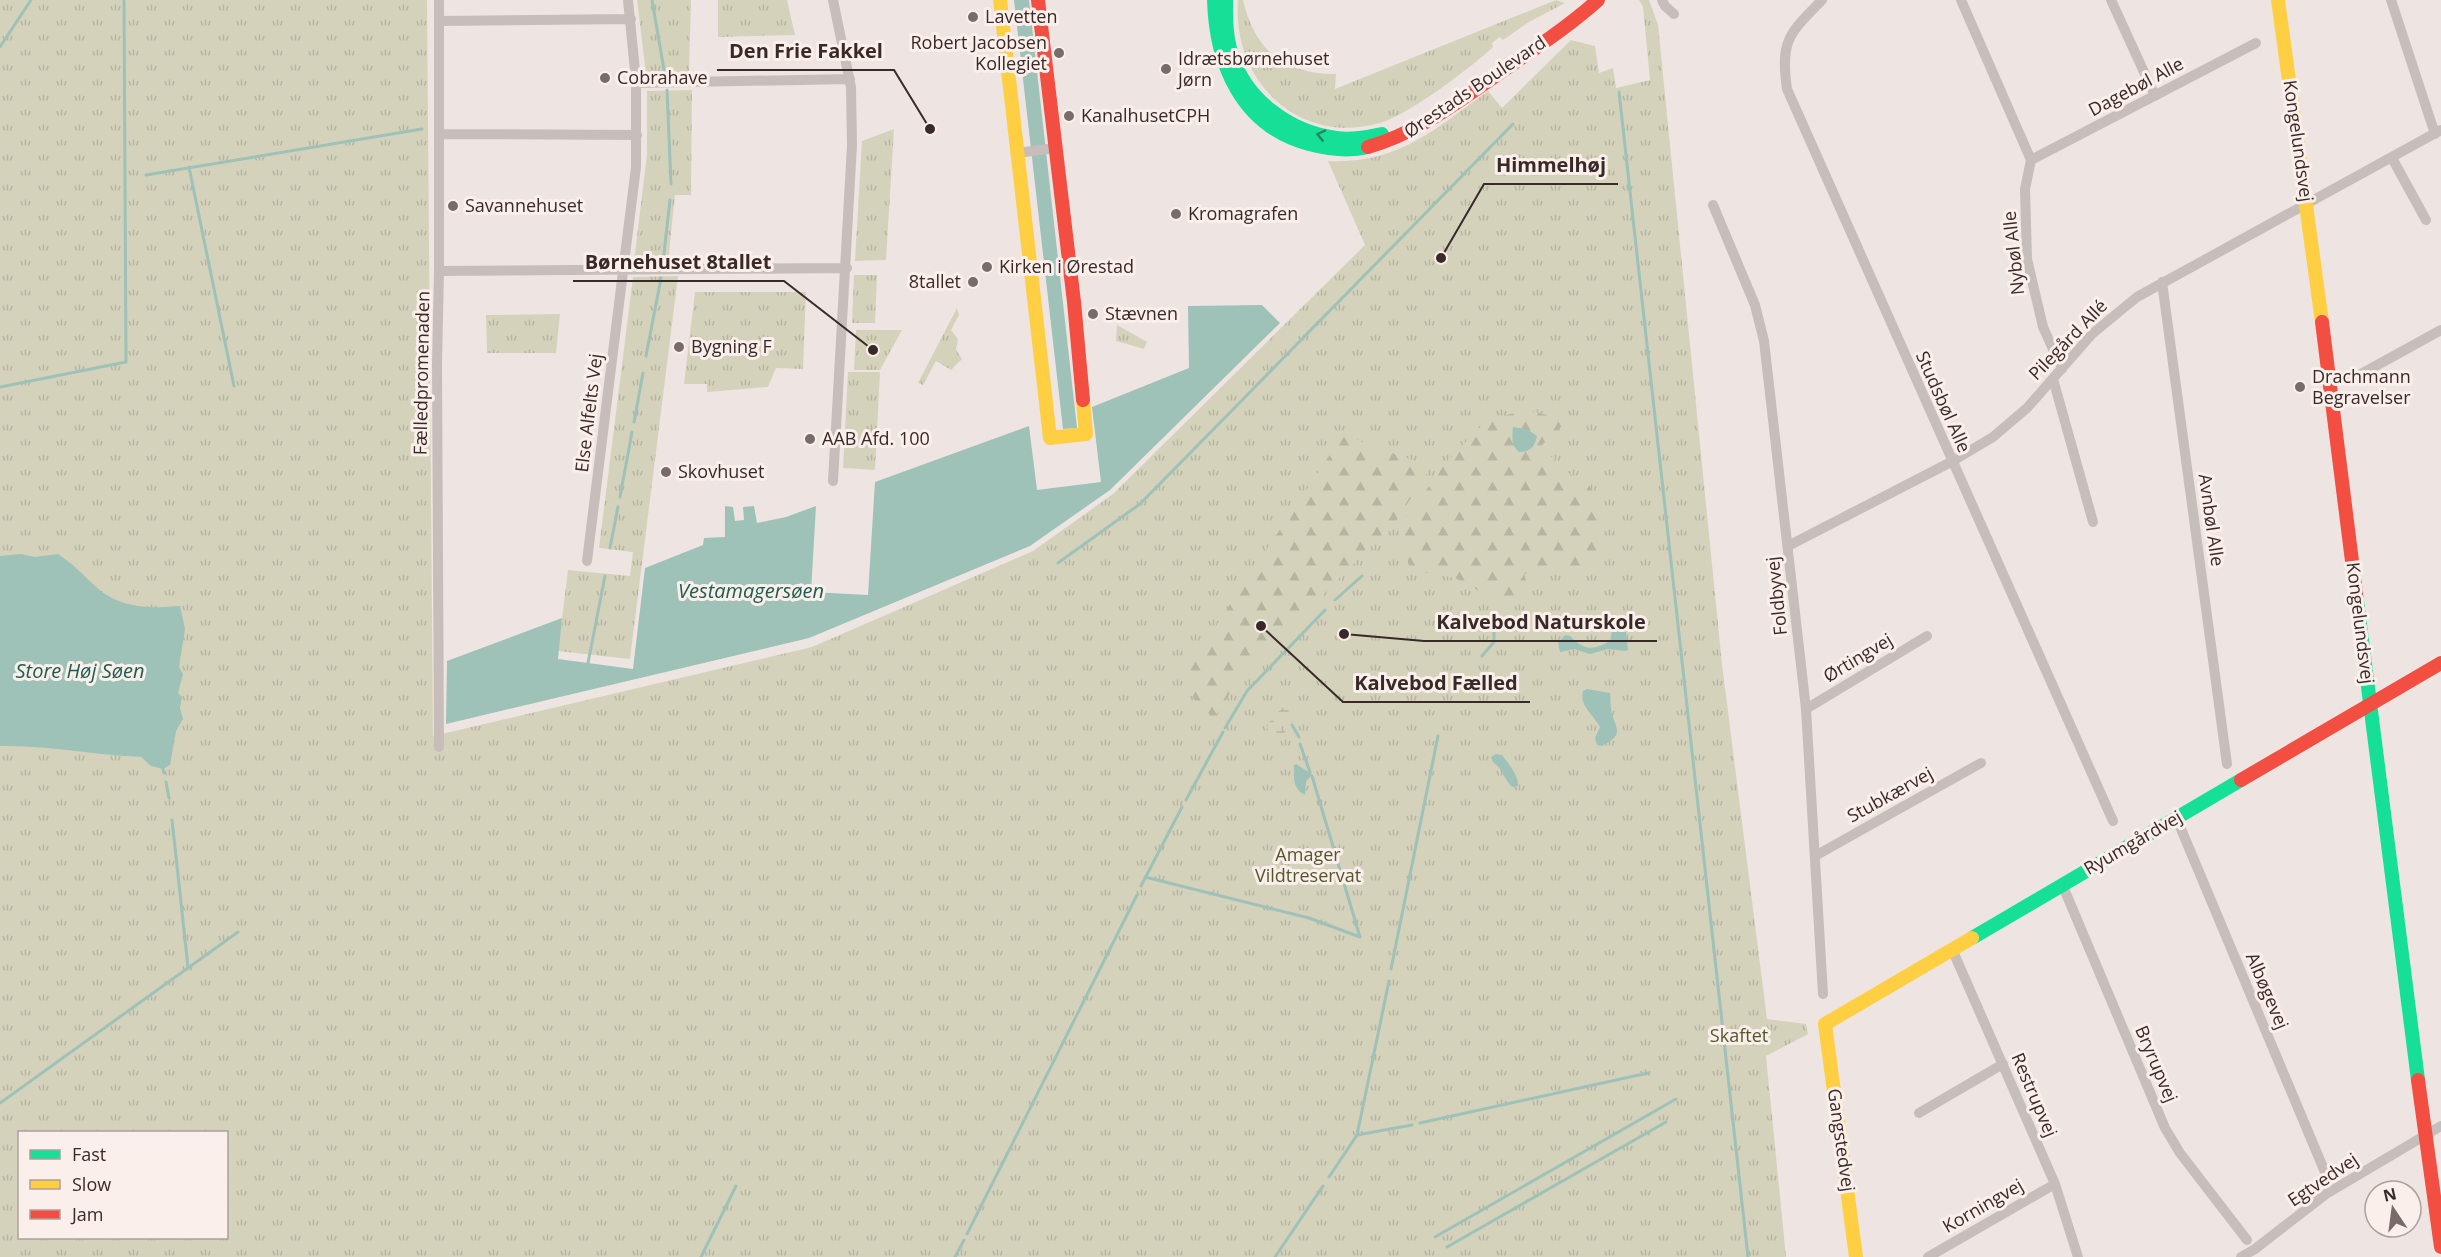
<svg xmlns="http://www.w3.org/2000/svg" width="2441" height="1257" viewBox="0 0 2441 1257" font-family="'Open Sans',sans-serif">
	<style>
		.grass { fill: url(#grass-tufts); fill-rule: evenodd }
		.forest { fill: url(#forest-firs) }
		.wetland { fill: url(#wetland-marsh) }
		.water { fill: #9ec1b8 }
		.lines { fill: none; stroke-linecap: round; stroke-linejoin: round }
		.stream { stroke: #9ec1b8; stroke-width: 3 }
		.street { stroke: #c7bebb; stroke-width: 10 }
		.fast { stroke: #16e098; stroke-width: 14 }
		.slow { stroke: #ffcf43; stroke-width: 14 }
		.jam { stroke: #f24e42; stroke-width: 14 }
		.oneway { stroke: #288560 }
		.poi-dot { fill: #786b6a; stroke: #faefea; stroke-width: 2 }
		.labels { text-anchor: middle; stroke-width: 6; stroke-linejoin: round; paint-order: stroke }
		.poi-label { font-size: 18px; fill: #392a29; stroke: #faefea; text-anchor: start }
		.street-label { font-size: 18px; fill: #392a29; stroke: #faefea }
		.park-label { font-size: 18px; fill: #53582b; stroke: #faefea }
		.water-label { font-size: 20px; font-style: italic; fill: #1d5c50; stroke: #faefea }
		.leader { fill: none; stroke: #392a29; stroke-width: 2 }
		.callout-dot { fill: #392a29; stroke: #faefea; stroke-width: 2 }
		.callout-label { font-size: 20px; text-anchor: middle; font-weight: bold; fill: #392a29; stroke: #faefea; stroke-width: 6; stroke-linejoin: round; paint-order: stroke }
	</style>
	<defs>
		<pattern id="grass-tufts" width="24" height="20" patternUnits="userSpaceOnUse" patternTransform="scale(1.5)"><rect width="24" height="20" fill="#d5d2bc"/><path d="M3 7l-1-3M5 7V3M7 7l1-3M15 17l-1-3M17 17v-4M19 17l1-3" fill="none" stroke="#b8b4a2"/></pattern>
		<pattern id="forest-firs" width="22" height="20" patternUnits="userSpaceOnUse" patternTransform="scale(1.5)"><rect width="22" height="20" fill="#d5d2bc"/><path d="M5 1l3.5 6h-7zM16 11l3.5 6h-7z" fill="#b8b4a2"/></pattern>
		<pattern id="wetland-marsh" width="20" height="14" patternUnits="userSpaceOnUse" patternTransform="scale(1.5)"><rect width="20" height="14" fill="#d5d2bc"/><path d="M1 5h8M5 5V1M11 12h8M15 12V8" fill="none" stroke="#b8b4a2"/></pattern>
	</defs>
	<rect width="100%" height="100%" fill="#eee5e2"/>
	<path class="grass" d="M0,0H427L433,736L812,647L1033,551L1113,494L1365,245L1328,161C1398,164 1434,130 1488,91L1502,108L1571,40L1595,46L1599,73L1613,68L1616,88L1650,80L1643,7L1639,0H1649L1658,25L1722,664L1767,1019L1806,1024L1808,1034L1766,1056L1786,1257H0ZM20,1132H226V1238H20Z
		M637,0H691L689,73L646,74Z
		M718,0H787L795,35L718,37Z
		M1238,0H1243C1255,51 1284,74 1336,74L1335,89L1556,0L1565,3L1529,22L1503,40L1500,37L1492,43L1493,47C1469,69 1410,114 1380,123C1298,146 1232,81 1238,0Z
		M692,90L691,195H675L668,262H634L647,154V91Z
		M894,129L886,260L855,261L862,141Z
		M854,275H877L875,323H852Z
		M678,276L630,659L558,651L568,570L630,576L633,552L599,548L633,277Z
		M695,292H806L803,369L776,368L768,387L707,392V384H684Z
		M957,308L959,315L951,330L958,339L956,350L962,359L951,370L936,361L923,385L918,383Z
		M560,314L556,353H487L486,315Z
		M1117,325L1147,342L1144,349L1116,341Z
		M856,330H902L880,370H854Z
		M848,372H880L875,470L843,468Z"/>
	<path class="forest" d="M1531,411L1568,420L1541,446L1565,471L1590,486L1603,546L1595,568L1583,574L1534,566L1524,575L1530,590L1504,604L1455,578L1410,570L1399,527L1424,494L1439,470L1486,421L1510,414Z
		M1343,435L1431,467L1396,521L1257,661L1234,687L1214,718C1193,699 1181,693 1191,663Z"/>
	<path class="wetland" d="M1287,705L1293,712L1292,725L1283,734H1269L1267,727C1271,718 1279,710 1287,705Z"/>
	<path class="water" d="M1014,0H1029L1077,428L1063,429Z
		M1262,305L1280,323L1110,490L1030,546L809,638L446,724L447,661L562,618L558,659L633,669L645,568L703,545L704,538L725,537V506L733,507L735,521L744,520L743,507L754,506L757,523L786,517L816,506L811,592L868,595L875,482L1029,426L1037,490L1101,482L1092,407L1189,368L1188,306Z
		M1513,427L1527,429L1537,436C1535,447 1530,452 1519,452C1511,445 1512,437 1513,427Z
		M21,554L35,557L58,554C72,563 81,573 93,584C116,608 149,609 180,606L185,629L179,667L183,674L178,693L182,697L180,708L183,719L176,731L170,765L163,769L151,766L141,757C94,755 48,745 0,746V556Z
		M1620,619L1625,624L1628,650L1626,651L1608,649L1590,654L1574,649L1560,652L1558,643L1565,635L1570,636C1584,650 1592,651 1610,641L1614,622Z
		M1587,689L1610,693C1611,699 1610,704 1611,709C1615,730 1626,733 1602,746L1597,745L1595,738L1600,727C1594,715 1579,706 1583,691Z
		M1496,754L1502,755C1508,763 1519,776 1518,786L1512,787C1504,779 1502,768 1493,762L1491,757Z
		M1296,764L1312,774L1306,782L1305,795C1292,788 1294,778 1294,765Z"/>
	<g class="lines">
		<path class="stream" d="M652,0L664,70
			M0,47L31,0
			M667,90L671,184
			M1619,92L1748,1257
			M189,167L234,386
			M146,175L422,129
			M663,262L670,200
			M646,356L661,278
			M0,387L126,362L124,0
			M634,422L643,373
			M620,497L632,432
			M610,548L618,507
			M1058,563L1140,504L1513,124
			M1335,600L1362,576
			M1482,656L1494,642V615
			M588,663L605,576
			M1292,725L1299,737
			M1225,728L1247,691L1325,610
			M1300,744L1310,772
			M163,769L164,773
			M1312,776L1360,937
			M166,782L169,798
			M1186,800L1223,732
			M172,820L188,967
			M1145,877L1309,918L1360,937
			M1141,886L1182,807
			M1391,969L1438,736
			M0,1103L238,932
			M1420,1123L1648,1073
			M1357,1135L1412,1125
			M1329,1177L1357,1135L1389,981
			M967,1234L1137,895
			M1435,1237L1676,1099
			M1447,1247L1666,1122
			M701,1257L736,1186
			M955,1257L964,1240
			M1275,1257L1323,1186"/>
		<path class="street" d="M439,0V271L437,365L439,747
			M833,0L851,87L852,145L833,481
			M1662,0L1665,6L1674,14
			M1822,0C1789,34 1780,40 1787,89L2113,821
			M1961,0L2031,160L2025,189L2027,259L2043,327L2062,369
			M2111,0L2155,96
			M2391,0L2435,134
			M439,21L631,19
			M636,83L850,79
			M439,134L637,135
			M1017,153L1056,148
			M2392,158L2426,220
			M2031,160L2256,43
			M1713,205L1755,305L1764,341L1806,709L1823,994
			M439,271L847,268
			M2162,282L2227,764
			M2053,379L2093,522
			M2352,379L2441,330
			M1788,546L1951,462L1993,437L2027,408L2092,334L2137,297L2441,130
			M587,561L636,167V81L628,0
			M1806,709L1927,636
			M2176,817L2327,1177
			M1815,856L1981,763
			M2062,884L2165,1128L2180,1153L2247,1240
			M1952,949L2055,1184L2078,1257
			M1919,1113L2003,1064
			M1928,1257L2055,1184
			M2241,1257L2255,1249L2326,1194L2441,1126"/>
		<path class="fast" d="M1214,0C1216,64 1241,126 1309,144C1328,149 1348,152 1368,147
			M1226,0C1226,19 1226,38 1232,55C1246,100 1290,132 1336,138C1352,140 1367,137 1382,134
			M2356,593L2418,1080
			M1972,938L2241,780"/>
		<path class="slow" d="M1000,0L1050,438L1086,434L1083,400
			M2278,0L2322,322
			M1856,1257L1825,1024L1972,938"/>
		<path class="jam" d="M1038,0L1074,302L1083,400
			M1368,147C1418,133 1459,101 1501,72C1534,49 1568,27 1598,0
			M2322,322L2356,593
			M2241,780L2441,663
			M2418,1080L2441,1247"/>
	</g>
	<defs><path id="oneway-chevron" d="M-2-3.5L2.5 0L-2 3.5" fill="none" stroke-width="1.6" stroke-linecap="round" stroke-linejoin="round" transform="scale(1.5)"/></defs>
	<use class="oneway" href="#oneway-chevron" transform="translate(1321 135) rotate(-167)"/>
	<g class="poi-dot">
		<circle cx="973" cy="17" r="6"/>
		<circle cx="1059" cy="53" r="6"/>
		<circle cx="1166" cy="69" r="6"/>
		<circle cx="605" cy="78" r="6"/>
		<circle cx="1069" cy="116" r="6"/>
		<circle cx="453" cy="206" r="6"/>
		<circle cx="1176" cy="214" r="6"/>
		<circle cx="987" cy="267" r="6"/>
		<circle cx="973" cy="282" r="6"/>
		<circle cx="1093" cy="314" r="6"/>
		<circle cx="679" cy="347" r="6"/>
		<circle cx="2300" cy="387" r="6"/>
		<circle cx="810" cy="439" r="6"/>
		<circle cx="666" cy="472" r="6"/>
	</g>
	<g class="labels">
		<g class="poi-label">
			<text x="985" y="23">Lavetten</text>
			<text x="1047" y="49" text-anchor="end">Robert Jacobsen<tspan x="1047" dy="21">Kollegiet</tspan></text>
			<text x="1178" y="65">Idrætsbørnehuset<tspan x="1178" dy="21">Jørn</tspan></text>
			<text x="617" y="84">Cobrahave</text>
			<text x="1081" y="122">KanalhusetCPH</text>
			<text x="465" y="212">Savannehuset</text>
			<text x="1188" y="220">Kromagrafen</text>
			<text x="999" y="273">Kirken i Ørestad</text>
			<text x="961" y="288" text-anchor="end">8tallet</text>
			<text x="1105" y="320">Stævnen</text>
			<text x="691" y="353">Bygning F</text>
			<text x="2312" y="383">Drachmann<tspan x="2312" dy="21">Begravelser</tspan></text>
			<text x="822" y="445">AAB Afd. 100</text>
			<text x="678" y="478">Skovhuset</text>
		</g>
		<g class="street-label">
			<text transform="translate(1475 87) rotate(-34)" y="6">Ørestads Boulevard</text>
			<text transform="translate(2136 87) rotate(-28)" y="6">Dagebøl Alle</text>
			<text transform="translate(2298 141) rotate(82)" y="6">Kongelundsvej</text>
			<text transform="translate(2014 253) rotate(-96)" y="6">Nybøl Alle</text>
			<text transform="translate(2068 340) rotate(-46)" y="6">Pilegård Allé</text>
			<text transform="translate(422 373) rotate(-89)" y="6">Fælledpromenaden</text>
			<text transform="translate(1943 402) rotate(66)" y="6">Studsbøl Alle</text>
			<text transform="translate(589 413) rotate(-83)" y="6">Else Alfelts Vej</text>
			<text transform="translate(2211 520) rotate(82)" y="6">Avnbøl Alle</text>
			<text transform="translate(1777 596) rotate(-96)" y="6">Foldbyvej</text>
			<text transform="translate(2360 623) rotate(83)" y="6">Kongelundsvej</text>
			<text transform="translate(1858 658) rotate(-31)" y="6">Ørtingvej</text>
			<text transform="translate(1890 795) rotate(-29)" y="6">Stubkærvej</text>
			<text transform="translate(2133 843) rotate(-30)" y="6">Ryumgårdvej</text>
			<text transform="translate(2267 991) rotate(67)" y="6">Albøgevej</text>
			<text transform="translate(2156 1064) rotate(67)" y="6">Bryrupvej</text>
			<text transform="translate(2034 1095) rotate(67)" y="6">Restrupvej</text>
			<text transform="translate(1841 1140) rotate(82)" y="6">Gangstedvej</text>
			<text transform="translate(2323 1180) rotate(-34)" y="6">Egtvedvej</text>
			<text transform="translate(1983 1206) rotate(-30)" y="6">Korningvej</text>
		</g>
		<g class="park-label">
			<text x="1308" y="861">Amager<tspan x="1308" dy="21">Vildtreservat</tspan></text>
			<text x="1739" y="1042">Skaftet</text>
		</g>
		<g class="water-label">
			<text x="751" y="598">Vestamagersøen</text>
			<text x="80" y="678">Store Høj Søen</text>
		</g>
	</g>
	<path class="leader" d="M930 129L894 70H717M1441 258L1484 184H1618M873 350L784 281H573M1344 634L1424 641H1657M1261 626L1343 702H1530"/>
	<g class="callout-dot">
		<circle cx="930" cy="129" r="6"/>
		<circle cx="1441" cy="258" r="6"/>
		<circle cx="873" cy="350" r="6"/>
		<circle cx="1344" cy="634" r="6"/>
		<circle cx="1261" cy="626" r="6"/>
	</g>
	<g class="callout-label">
		<text x="806" y="58">Den Frie Fakkel</text>
		<text x="1551" y="172">Himmelhøj</text>
		<text x="678" y="269">Børnehuset 8tallet</text>
		<text x="1541" y="629">Kalvebod Naturskole</text>
		<text x="1436" y="690">Kalvebod Fælled</text>
	</g>
	<rect x="18" y="1131" width="210" height="108" fill="#faefea" stroke="#ada09d" stroke-width="1.5"/>
	<rect x="30" y="1150" width="30" height="9" fill="#16e098" stroke="#ada09d" stroke-width="1.5"/>
	<text x="72" y="1161" font-size="18" fill="#392a29">Fast</text>
	<rect x="30" y="1180" width="30" height="9" fill="#ffcf43" stroke="#ada09d" stroke-width="1.5"/>
	<text x="72" y="1191" font-size="18" fill="#392a29">Slow</text>
	<rect x="30" y="1210" width="30" height="9" fill="#f24e42" stroke="#ada09d" stroke-width="1.5"/>
	<text x="72" y="1221" font-size="18" fill="#392a29">Jam</text>
	<g transform="translate(2393 1209) rotate(347)"><circle r="28" fill="#faefea" stroke="#ada09d" stroke-width="1.5"/>
	<path d="M0-4.5L10 22L0 15L-10 22Z" fill="#786b6a"/>
	<text y="-9" font-size="16" font-weight="bold" text-anchor="middle" fill="#392a29">N</text>
	</g>
</svg>
